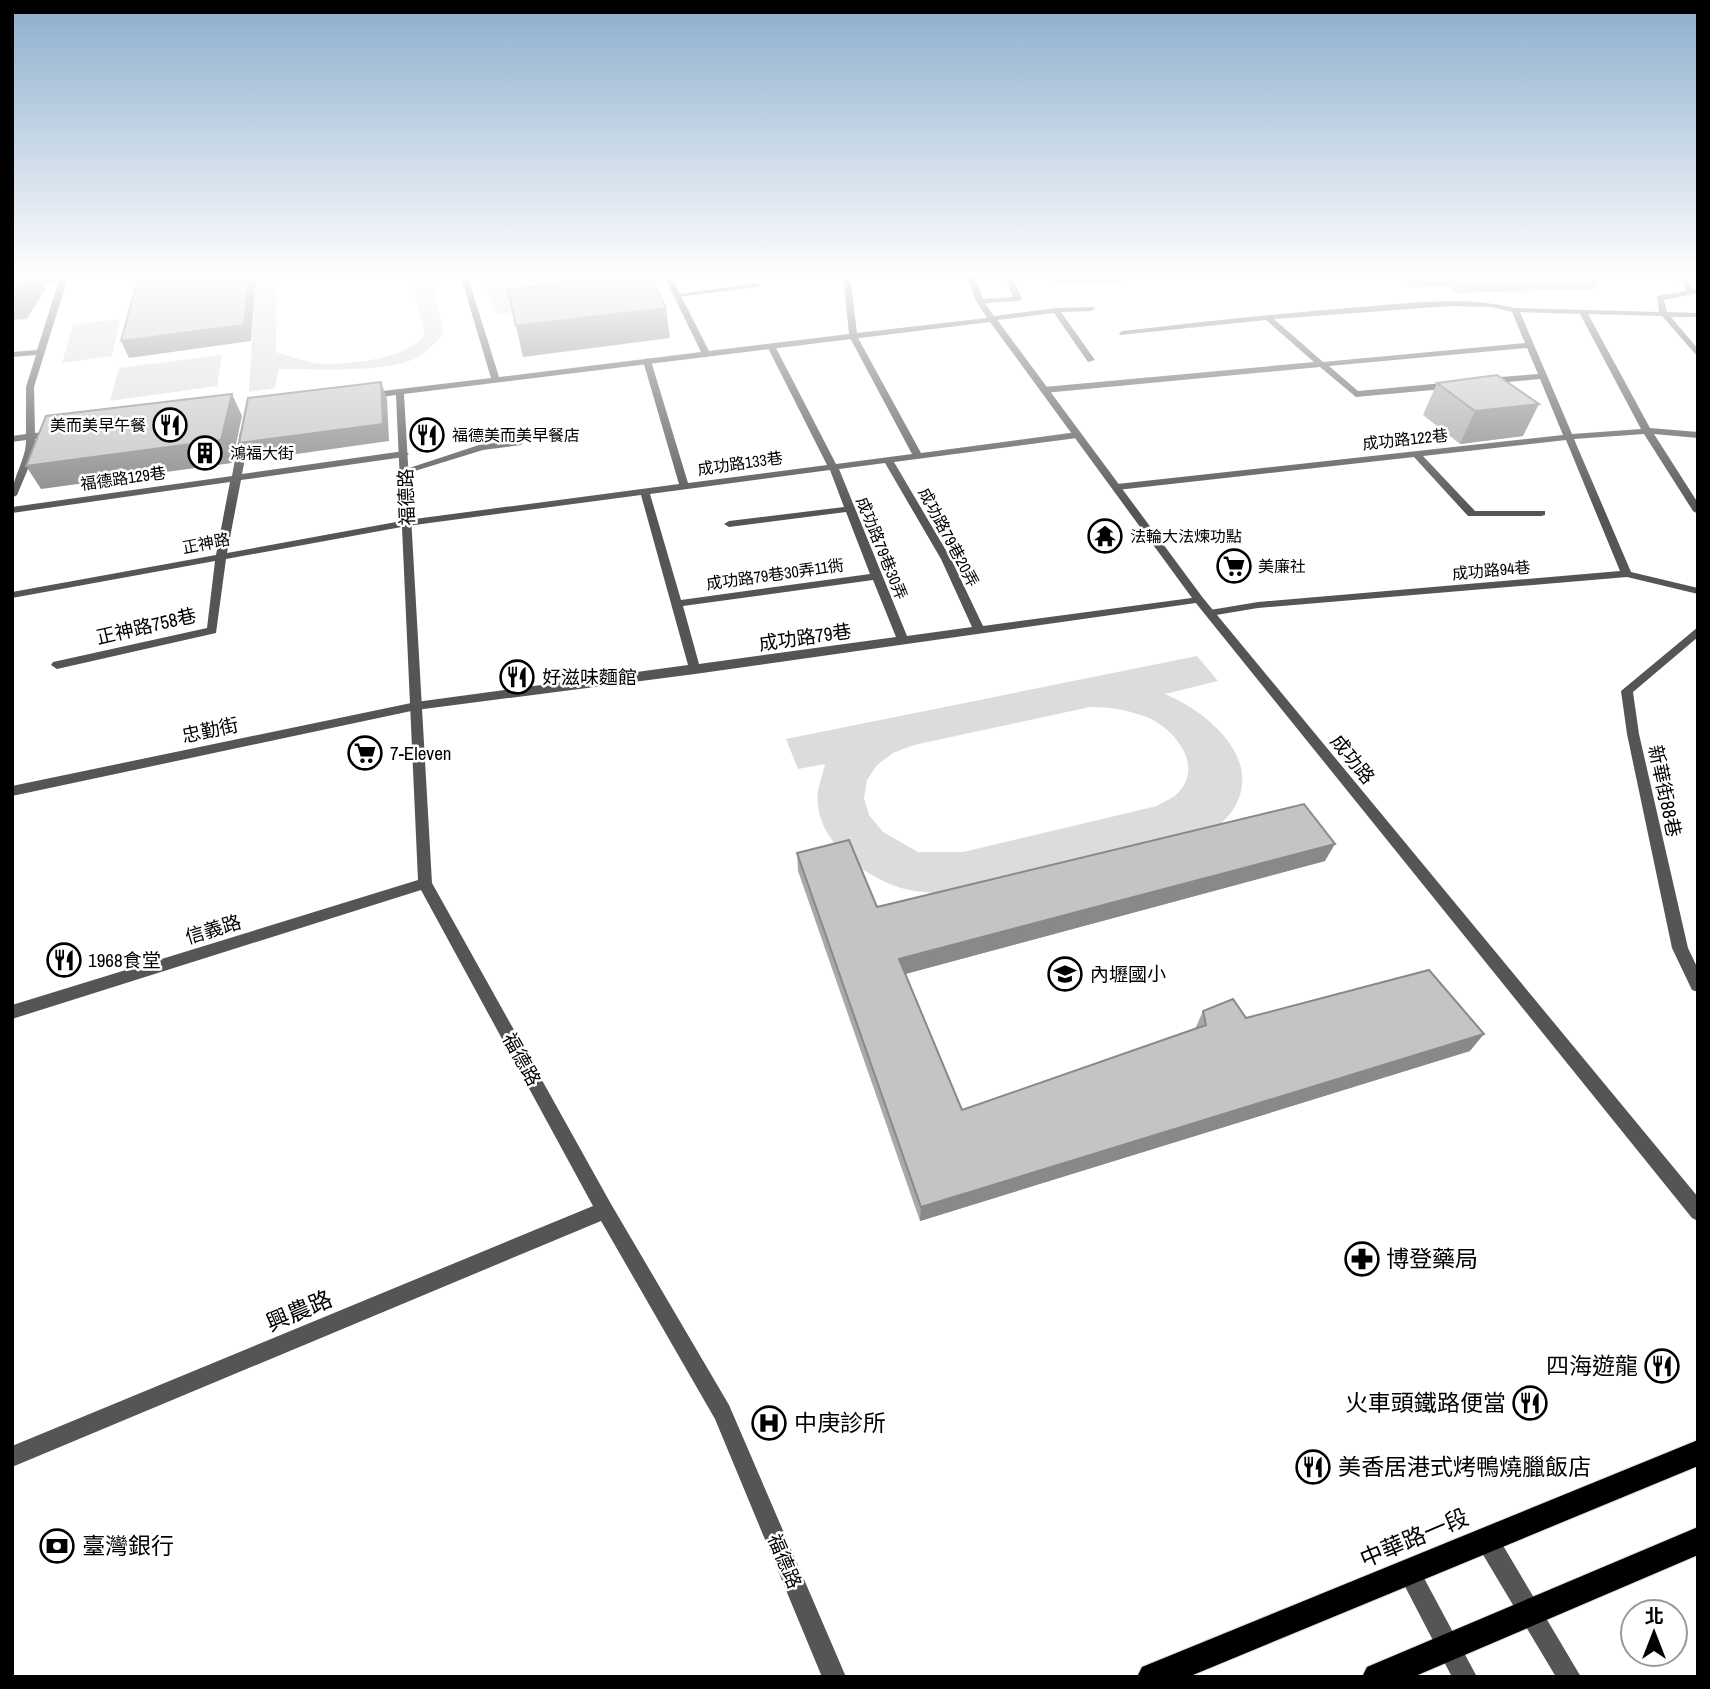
<svg xmlns="http://www.w3.org/2000/svg" width="1710" height="1689" viewBox="0 0 1710 1689" font-family="'Archivo Narrow','Noto Sans TC',sans-serif">
	<style>
		.green { fill: #dcdcdc; fill-rule: evenodd }
		.lines { fill: none; stroke-linecap: round; stroke-linejoin: round }
		.primary-casing { stroke: #dbdbdb; stroke-width: 2 }
		.service { fill: #555; fill-rule: evenodd }
		.minor { fill: #555; fill-rule: evenodd }
		.tertiary { fill: #555; fill-rule: evenodd }
		.primary { fill: #000; fill-rule: evenodd }
		.wall { fill: #a9a9a9 }
		.shaded-wall { fill: #898989 }
		.building { fill: #c4c4c4; stroke: #898989; stroke-width: 2 }
		.labels { text-anchor: middle; stroke-width: 5; stroke-linejoin: round; paint-order: stroke }
		.far-poi-label { font-size: 16px; fill: #000; stroke: #fff; text-anchor: start }
		.far-street-label { font-size: 16px; fill: #000; stroke: #fff }
		.street-label { font-size: 19px; fill: #000; stroke: #fff }
		.poi-label { font-size: 19px; fill: #000; stroke: #fff; text-anchor: start }
		.near-poi-label { font-size: 23px; fill: #000; stroke: #fff; text-anchor: start }
		.near-street-label { font-size: 23px; fill: #000; stroke: #fff }
	</style>
	<rect width="100%" height="100%" fill="#fff"/>
	<path class="green" d="M256,274H277L276,352C291,357 308,363 324,364C352,364 409,359 425,334L410,274H429L444,332C436,343 428,351 416,358C388,373 312,369 279,369L275,388L249,392Z
		M479,274H643L653,295L498,314Z
		M120,319L112,356L62,363L73,325Z
		M222,355L217,386L110,401L119,368Z
		M1197,656L1218,681L1165,694C1206,711 1264,758 1234,808C1229,817 1219,825 1212,832L948,894C934,893 918,892 905,889C863,877 812,839 818,790C820,782 823,773 825,764L798,769L786,739ZM1090,707C1111,707 1129,710 1149,718C1177,731 1205,768 1176,795C1171,799 1163,802 1157,806L963,852H918L883,832L869,815L864,798L867,780L877,765L893,753L914,745Z"/>
	<g class="lines">
		<defs>
			<path id="primary" d="M1698,1440V1466L1188,1677H1137L1142,1667Z
				M1698,1527V1555L1413,1677H1362L1367,1667Z"/>
		</defs>
		<use href="#primary" class="primary-casing"/>
		<path class="service" d="M966,274H974L983,299L1013,297L1003,274H1011L1022,299L1018,301L985,303L994,316L1056,308L1094,307L1095,309L1091,311L1061,312L1095,360L1088,362L1054,313L989,321L976,301Z
			M1671,274C1682,274 1689,279 1693,290L1698,289V293L1664,300L1667,312L1698,313V317H1671L1698,349V357L1662,316L1588,314L1650,428L1698,432V438L1654,434L1698,503V514L1693,511L1644,434L1574,439L1631,572L1698,588V594L1627,577L1258,608L1210,616L1204,613L1210,610L1258,602L1620,571L1566,440L1423,456L1475,511H1545V515L1541,516H1468L1414,457L1117,490L1112,487L1117,484L1563,435L1540,379L1488,384L1484,381L1488,378L1538,374L1527,348L1329,366L1358,391L1454,382L1458,385L1454,388L1356,397L1320,367L1044,393L1040,390L1044,387L1314,362L1266,320L1120,335L1119,333L1123,331C1202,322 1282,313 1361,307C1412,303 1465,296 1515,308L1659,312L1657,296L1686,291L1684,284ZM1450,306L1492,307L1512,312L1525,343L1323,362L1274,319ZM1520,312L1580,314L1641,429L1572,434Z
			M66,278L67,280L63,282L12,287V283Z
			M756,283L760,285L759,287L677,297L673,295Z
			M853,334L857,336L921,453L1077,432L1082,435L1077,438L894,462L951,559L983,626L1199,597L1205,600L1203,602L695,674L416,710L12,796V786L416,702L688,665L641,495L407,526L226,559L216,633L57,669L51,665L53,662L207,628L215,561L12,598V592L216,555L230,482L12,513V507L232,476L240,432L245,429L250,432L242,474L404,451L409,454L404,457L241,480L227,553L407,520L679,484L643,361L647,358L651,361L688,483L827,465L767,346L771,344L775,346L836,464L912,454L849,336ZM885,463L941,559L972,627L907,636L839,469ZM830,470L844,507L729,521L724,524L729,527L846,512L870,574L681,600L650,494ZM873,580L896,637L699,664L683,606Z
			M518,440L523,443L521,445L483,450L405,474L400,471L479,445Z
			M1698,627V637L1633,692L1639,734L1688,948L1698,969V992L1692,990L1672,948L1627,734L1621,691Z"/>
		<path class="minor" d="M61,274H69L34,387L35,433L58,430L63,433L58,436L35,439L36,450L17,495L12,498C12,476 26,461 26,440L12,442V436L26,434V387L36,355L12,357V352L37,350Z
			M460,274H467L499,377L701,352L663,274H670L709,351L849,334L843,274H850L857,333L995,317L1203,598L1698,1197V1221L1692,1218L1195,602L990,322L404,394L432,883L611,1204L729,1405L846,1677H822L715,1419L601,1221L12,1467V1446L593,1206L421,890L12,1019V1005L418,880L396,395L366,399L362,396L366,393L491,378Z"/>
		<path class="tertiary" d="M1487,1529L1495,1532L1581,1677H1556L1479,1548L1476,1540L1479,1532Z
			M1409,1562L1417,1565L1477,1677H1452L1398,1573L1401,1565Z"/>
		<use href="#primary" class="primary"/>
	</g>
	<path class="wall" d="M1054,274H1126L1124,281L1092,285L1054,282Z
		M1398,274H1602L1595,289L1457,293L1450,286L1411,287Z
		M1437,383L1523,436L1460,444L1423,415Z
		M797,853L877,907L1325,861L905,974L962,1110L1195,1029L1203,1011L1470,1051L920,1221L798,871Z"/>
	<path class="shaded-wall" d="M27,274H38L46,288L27,319L12,320V295Z
		M249,274H256L251,341L129,358L121,341Z
		M1094,274H1126L1124,281L1092,285Z
		M666,308L670,338L523,357L516,326Z
		M381,382L387,399L389,441L247,461L239,443Z
		M232,394L242,416L232,463L41,489L26,466Z
		M1539,404L1523,436L1460,444L1475,411Z
		M1335,844L1325,861L898,976L899,959Z
		M1484,1034L1470,1051L920,1221L921,1207Z"/>
	<path class="building" d="M12,274H27L12,295Z
		M139,274H249L244,325L121,341Z
		M650,274L666,308L516,326L508,290Z
		M1459,274H1602L1464,278Z
		M1497,375L1539,404L1475,411L1437,383Z
		M381,382L383,424L239,443L248,398Z
		M232,394L221,440L26,466L46,416Z
		M1304,804L1335,844L899,959L962,1110L1206,1025L1203,1011L1233,999L1246,1018L1429,970L1484,1034L921,1207L797,853L849,840L877,907Z"/>
	<linearGradient id="sky" x2="0" y2="1"><stop stop-color="#8cadcc"/><stop offset="0.54" stop-color="#fff"/><stop offset="1" stop-color="#fff" stop-opacity="0"/></linearGradient>
	<rect width="1710" height="510" fill="url(#sky)"/>
	<defs>
		<symbol id="restaurant-ring" viewBox="-11 -11 22 22"><circle r="9.5" fill="#fff" stroke="#000" stroke-width="1.5"/><path d="M-5-6h1v4h1v-4h1v4h1v-4h1v5L-1.5 .5V6h-2V.5L-5-1ZM5-6V6H3V1.5H1.5Q1.5-4 5-6Z" fill="#000"/></symbol>
		<symbol id="building-ring" viewBox="-11 -11 22 22"><circle r="9.5" fill="#fff" stroke="#000" stroke-width="1.5"/><path d="M-4-6H4V6H1V3H-1V6H-4ZM-2.5-4.3h1.7v1.8h-1.7ZM.8-4.3h1.7v1.8H.8ZM-2.5-1h1.7V.8h-1.7ZM.8-1h1.7V.8H.8Z" fill="#000"/></symbol>
		<symbol id="temple-ring" viewBox="-11 -11 22 22"><circle r="9.5" fill="#fff" stroke="#000" stroke-width="1.5"/><path d="M0-6L5-2H3V0L6.5 2.5H4V6H1.5V3h-3V6H-4V2.5H-6.5L-3 0V-2H-5Z" fill="#000"/></symbol>
		<symbol id="supermarket-ring" viewBox="-11 -11 22 22"><circle r="9.5" fill="#fff" stroke="#000" stroke-width="1.5"/><path d="M-6-5.5h2.5l.6 2H6L4.5 2H-2.5L-4.4-4H-6ZM-1.5 3.2a1.3 1.3 0 1 0 .1 0ZM3 3.2a1.3 1.3 0 1 0 .1 0Z" fill="#000"/></symbol>
		<symbol id="school-ring" viewBox="-11 -11 22 22"><circle r="9.5" fill="#fff" stroke="#000" stroke-width="1.5"/><path d="M0-5L7-2L0 1L-7-2ZM-4 1L0 2.5L4 1V4Q0 6-4 4Z" fill="#000"/></symbol>
		<symbol id="pharmacy-ring" viewBox="-11 -11 22 22"><circle r="9.5" fill="#fff" stroke="#000" stroke-width="1.5"/><path d="M-2-6h4v4h4v4h-4v4h-4v-4h-4v-4h4Z" fill="#000"/></symbol>
		<symbol id="hospital-ring" viewBox="-11 -11 22 22"><circle r="9.5" fill="#fff" stroke="#000" stroke-width="1.5"/><path d="M-5-5h3v3.5h4V-5h3V5h-3V1.5h-4V5h-3Z" fill="#000"/></symbol>
		<symbol id="bank-ring" viewBox="-11 -11 22 22"><circle r="9.5" fill="#fff" stroke="#000" stroke-width="1.5"/><path d="M-6-4H6V4H-6ZM0-2.3a2.3 2.3 0 1 0 0 4.6a2.3 2.3 0 1 0 0-4.6Z" fill="#000"/></symbol>
	</defs>
	<g fill-rule="evenodd">
		<use href="#restaurant-ring" x="151" y="406" width="38" height="38"/>
		<use href="#restaurant-ring" x="408" y="416" width="38" height="38"/>
		<use href="#building-ring" x="186" y="434" width="38" height="38"/>
		<use href="#temple-ring" x="1086" y="517" width="38" height="38"/>
		<use href="#supermarket-ring" x="1215" y="547" width="38" height="38"/>
		<use href="#restaurant-ring" x="498" y="658" width="38" height="38"/>
		<use href="#supermarket-ring" x="346" y="734" width="38" height="38"/>
		<use href="#restaurant-ring" x="45" y="941" width="38" height="38"/>
		<use href="#school-ring" x="1046" y="955" width="38" height="38"/>
		<use href="#pharmacy-ring" x="1343" y="1240" width="38" height="38"/>
		<use href="#restaurant-ring" x="1643" y="1347" width="38" height="38"/>
		<use href="#restaurant-ring" x="1511" y="1384" width="38" height="38"/>
		<use href="#hospital-ring" x="750" y="1404" width="38" height="38"/>
		<use href="#restaurant-ring" x="1294" y="1448" width="38" height="38"/>
		<use href="#bank-ring" x="38" y="1527" width="38" height="38"/>
	</g>
	<g class="labels">
		<g class="far-poi-label">
			<text x="146" y="431" text-anchor="end">美而美早午餐</text>
			<text x="452" y="441">福德美而美早餐店</text>
			<text x="230" y="459">鴻福大街</text>
			<text x="1130" y="542">法輪大法煉功點</text>
			<text x="1258" y="572">美廉社</text>
		</g>
		<g class="far-street-label">
			<text transform="translate(1405 439) rotate(-6)" y="6">成功路122巷</text>
			<text transform="translate(740 463) rotate(-8)" y="6">成功路133巷</text>
			<text transform="translate(123 478) rotate(-8)" y="6">福德路129巷</text>
			<text transform="translate(949 537) rotate(62)" y="6">成功路79巷20弄</text>
			<text transform="translate(206 543) rotate(-11)" y="6">正神路</text>
			<text transform="translate(882 548) rotate(68)" y="6">成功路79巷30弄</text>
			<text transform="translate(1491 570) rotate(-5)" y="6">成功路94巷</text>
			<text transform="translate(775 574) rotate(-8)" y="6">成功路79巷30弄11衖</text>
		</g>
		<g class="street-label">
			<text transform="translate(406 497) rotate(-92)" y="7">福德路</text>
			<text transform="translate(146 626) rotate(-13)" y="7">正神路758巷</text>
			<text transform="translate(805 637) rotate(-8)" y="7">成功路79巷</text>
			<text transform="translate(210 730) rotate(-12)" y="7">忠勤街</text>
			<text transform="translate(1353 759) rotate(51)" y="7">成功路</text>
			<text transform="translate(1665 791) rotate(78)" y="7">新華街88巷</text>
			<text transform="translate(213 929) rotate(-17)" y="7">信義路</text>
			<text transform="translate(522 1059) rotate(61)" y="7">福德路</text>
			<text transform="translate(785 1561) rotate(67)" y="7">福德路</text>
		</g>
		<g class="poi-label">
			<text x="542" y="684">好滋味麵館</text>
			<text x="390" y="760">7-Eleven</text>
			<text x="88" y="967">1968食堂</text>
			<text x="1090" y="981">內壢國小</text>
		</g>
		<g class="near-poi-label">
			<text x="1386" y="1267">博登藥局</text>
			<text x="1638" y="1374" text-anchor="end">四海遊龍</text>
			<text x="1506" y="1411" text-anchor="end">火車頭鐵路便當</text>
			<text x="794" y="1431">中庚診所</text>
			<text x="1338" y="1475">美香居港式烤鴨燒臘飯店</text>
			<text x="82" y="1554">臺灣銀行</text>
		</g>
		<g class="near-street-label">
			<text transform="translate(299 1311) rotate(-23)" y="8">興農路</text>
			<text transform="translate(1414 1538) rotate(-23)" y="8">中華路一段</text>
		</g>
	</g>
	<rect width="1710" height="1689" fill="none" stroke="#000000" stroke-width="28"/>
	<g transform="translate(1654 1633)"><circle r="33" fill="#ffffff" stroke="#999999" stroke-width="2"/>
	<path d="M0-5L12 26L0 18L-12 26Z" fill="#000000"/>
	<text y="-10" font-size="19" font-weight="bold" text-anchor="middle" fill="#000000">北</text>
	</g>
</svg>
